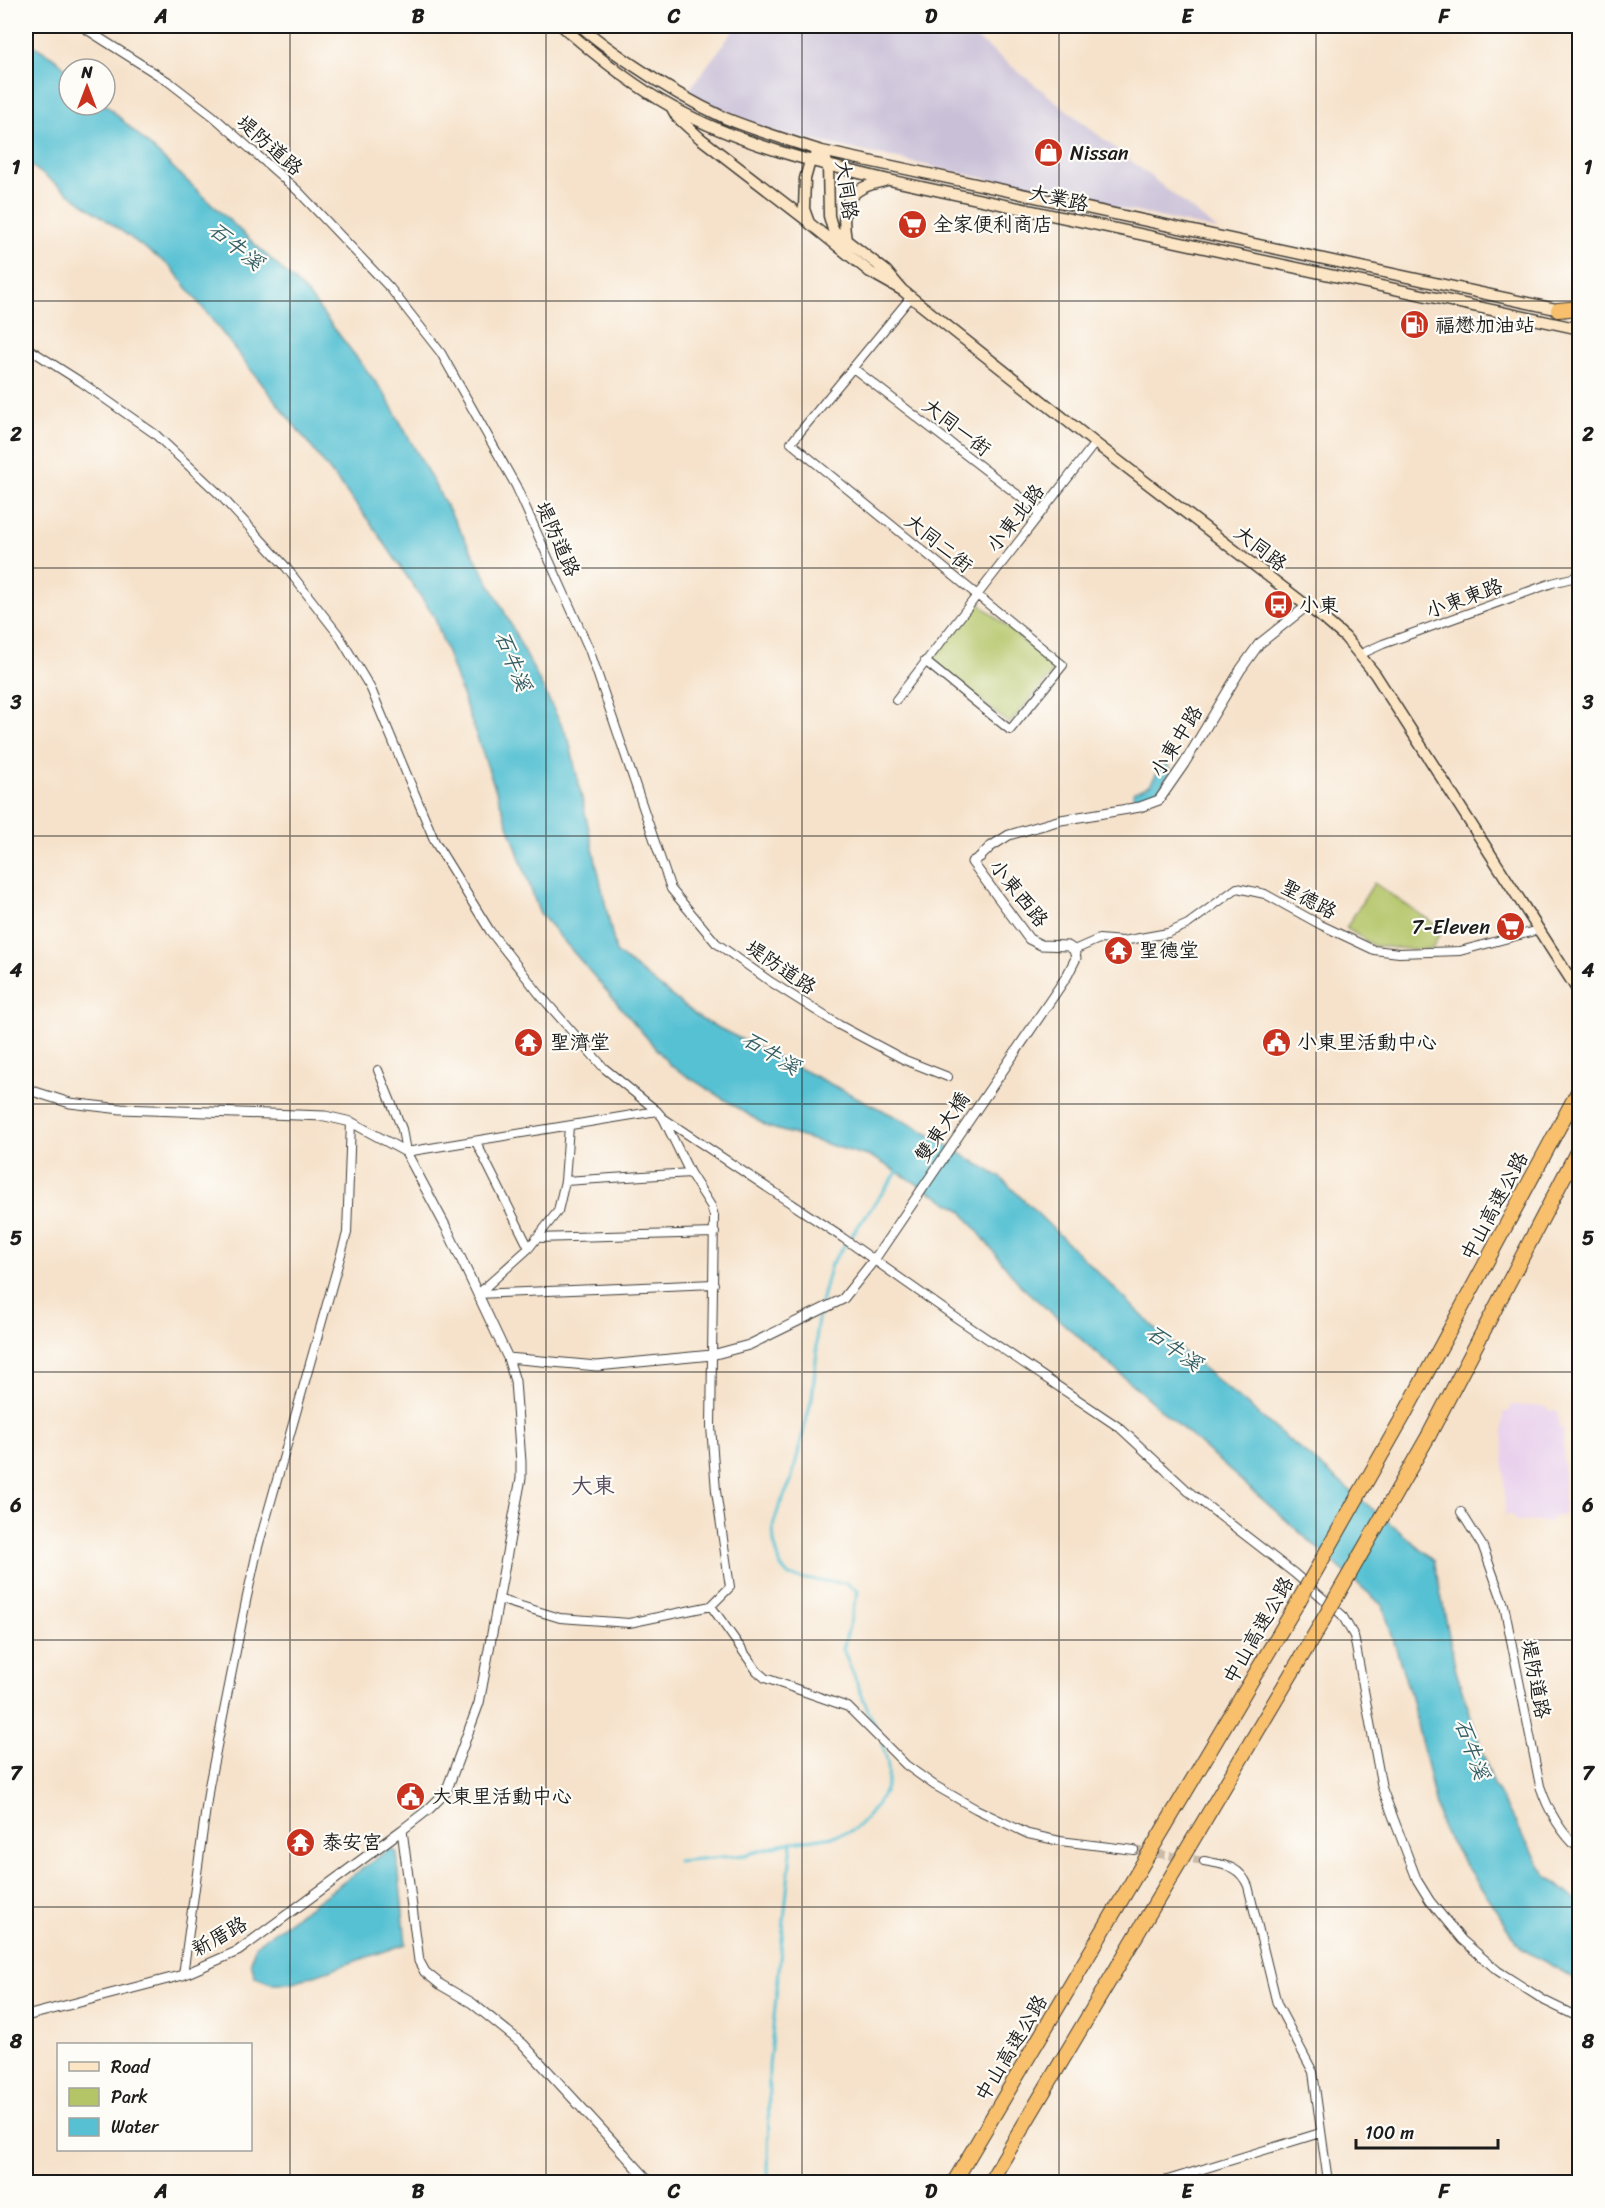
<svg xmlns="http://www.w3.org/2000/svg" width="1605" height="2208" viewBox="0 0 1605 2208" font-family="Sriracha,'LXGW WenKai TC',sans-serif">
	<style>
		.built { fill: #e9d1ed }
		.industrial { fill: #c9bfd7 }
		.green { fill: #b4c567; stroke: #687042; stroke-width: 1.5 }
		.water { fill: #57c1d3; stroke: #3a6e78; stroke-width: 1.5 }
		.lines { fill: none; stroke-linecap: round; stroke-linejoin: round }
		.stream { stroke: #57c1d3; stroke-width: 3 }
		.minor-tunnel { stroke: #cabaa8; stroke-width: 8; stroke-dasharray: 8 4; stroke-linecap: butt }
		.minor-casing { stroke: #3d3a36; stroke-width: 10 }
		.tertiary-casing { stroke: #3d3a36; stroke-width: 11 }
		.secondary-casing { stroke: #3d3a36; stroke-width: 13 }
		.motorway-casing { stroke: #3d3a36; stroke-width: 16 }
		.minor { stroke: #fff; stroke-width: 8 }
		.tertiary { stroke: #fff; stroke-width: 9 }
		.secondary { stroke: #fce5c4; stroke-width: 10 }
		.motorway { stroke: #f8bf6c; stroke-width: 14 }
		.motorway-bridge-casing { stroke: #3d3a36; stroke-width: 16; stroke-linecap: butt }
		.motorway-bridge { stroke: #f8bf6c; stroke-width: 14 }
		.grid { fill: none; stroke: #1c1c1c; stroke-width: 1.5; stroke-opacity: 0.55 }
		.labels { text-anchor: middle; stroke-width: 4.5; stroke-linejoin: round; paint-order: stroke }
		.street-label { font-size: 20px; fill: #1c1c1c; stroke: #fdfcf7 }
		.poi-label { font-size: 20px; fill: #1c1c1c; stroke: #fdfcf7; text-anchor: start }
		.water-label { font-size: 21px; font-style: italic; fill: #345e65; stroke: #fdfcf7 }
		.quarter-label { font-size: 22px; fill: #554a5e; stroke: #fdfcf7 }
		.neatline { fill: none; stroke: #1c1c1c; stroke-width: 2 }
		.grid-label { font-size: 20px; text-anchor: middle; font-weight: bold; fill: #1c1c1c }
	</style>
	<rect width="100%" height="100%" fill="#fdfcf7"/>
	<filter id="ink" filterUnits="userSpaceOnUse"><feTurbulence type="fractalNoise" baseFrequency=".0167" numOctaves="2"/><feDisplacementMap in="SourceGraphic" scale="12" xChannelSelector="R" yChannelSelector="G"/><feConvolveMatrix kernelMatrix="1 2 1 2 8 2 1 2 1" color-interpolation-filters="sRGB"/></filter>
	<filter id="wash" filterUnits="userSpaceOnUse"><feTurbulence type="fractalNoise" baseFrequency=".008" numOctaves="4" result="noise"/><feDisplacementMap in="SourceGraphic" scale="24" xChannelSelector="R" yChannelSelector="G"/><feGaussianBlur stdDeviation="1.35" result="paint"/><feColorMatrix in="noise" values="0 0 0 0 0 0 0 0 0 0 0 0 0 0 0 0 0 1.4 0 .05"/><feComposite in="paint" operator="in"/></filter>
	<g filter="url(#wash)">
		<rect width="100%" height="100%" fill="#f6e2cb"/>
		<path class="built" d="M1512,1405L1547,1407L1549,1411L1557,1410L1559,1428L1563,1430L1564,1516H1555L1549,1522L1516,1521L1511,1515H1505L1503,1412H1509Z"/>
		<path class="industrial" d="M737,26H961L1218,230L771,131L698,99L689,90Z"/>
		<path class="green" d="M979,603L1056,669L1009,724L931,659Z
			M1374,883L1442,929L1432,949H1408L1374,946L1346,928Z"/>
		<path class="water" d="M26,41L53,57L69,71V105L105,104L307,293L384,393L498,599L569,740L616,952L701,1019L918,1128L1000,1177L1159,1332L1434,1560L1456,1671L1494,1786L1546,1875L1579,1903V1981L1522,1949L1441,1828L1411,1697L1383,1606L1021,1286L961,1210L874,1158L768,1127L671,1066L539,912L434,616L372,525L171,267L26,162Z
			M1167,764L1171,771L1156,794L1134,804L1133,792L1150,785L1160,768Z
			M391,1848L397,1853L406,1944L291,1983H271L255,1977L251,1962L255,1946Z"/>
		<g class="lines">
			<path class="stream" d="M820,1306L831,1264L898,1171
				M819,1313L816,1331L817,1351L812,1398L791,1481L779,1507L773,1526L774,1542L781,1567L789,1576L811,1580L846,1583L858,1591L843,1649L878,1734
				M677,1861L745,1855L792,1842
				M768,2182L769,2066L792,1842C810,1839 831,1838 848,1832C857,1829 863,1821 869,1814C889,1790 894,1775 882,1745"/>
		</g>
	</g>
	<g filter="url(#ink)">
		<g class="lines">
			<path class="minor-tunnel" d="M1134,1850L1204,1861"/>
			<defs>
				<path id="minor" d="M81,26L169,82L213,116L298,191L390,288L441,353L516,486L589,649L671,889L716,943L771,982L839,1025L905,1060L948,1077
					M911,297L791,443L1063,665L1010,730L925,661
					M26,347L81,382L155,434L220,495L285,566L338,634L371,689L435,842L490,931L540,995L604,1068L657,1111
					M853,368L1040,512
					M1361,654L1383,644L1552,583L1580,576
					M896,700L1095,443
					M1074,950L1099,939L1123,941L1168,933L1188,924L1237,888L1265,894L1321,925L1374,950L1399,953L1460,951L1538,930
					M378,1070L402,1129L406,1152L657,1111L663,1118L690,1173L711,1206L714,1216L711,1426L716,1491L730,1587L711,1606L629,1623L560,1618L498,1599
					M663,1118L843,1238L958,1319L1120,1428L1188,1491L1294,1573L1342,1615L1354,1636L1382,1788L1417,1880L1430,1901L1462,1940L1498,1971L1545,2001L1580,2018
					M476,1142L529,1248
					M565,1181L690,1173
					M536,1238L715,1233
					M478,1294L714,1284
					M478,1294L529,1248L558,1211L565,1181L569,1126
					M1461,1512L1483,1547L1504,1605L1540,1786C1548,1810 1560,1832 1580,1850
					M711,1606L757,1671L765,1678L848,1707L906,1765L934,1785L976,1809L1028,1834L1060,1841L1134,1850
					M1204,1861C1224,1865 1239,1865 1248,1886L1277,2004L1313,2072L1328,2182
					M183,1975L209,1786L246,1601L258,1547L347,1233L351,1122
					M1161,2182L1320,2133"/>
				<path id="tertiary" d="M26,1089L70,1103L121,1109L325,1116L351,1122L406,1152L447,1229L508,1358L515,1381L521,1462V1478L479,1703L446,1792L429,1809L402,1830L419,1961L425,1972L441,1985L472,2003L523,2044L650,2182
					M508,1358L597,1366L712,1355L749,1345L843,1299L874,1260L1067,976L1076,958L1074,950L1068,946L1041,945L1029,939L972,862L980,857L990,847L1009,835L1061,820L1140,807L1159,800L1184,764L1241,669L1259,644L1307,606
					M26,2016L183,1975L238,1951L402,1830"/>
				<path id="secondary" d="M562,26C596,56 632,85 672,107C739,144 815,163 889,180L1580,329
					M581,26C597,41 615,53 633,65C662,85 693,103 725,118C757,131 790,141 822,151L1565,311
					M672,108L677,117L700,138L809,222
					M846,240C840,204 846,189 884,181
					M902,290L886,271L833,230L829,216L828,165L822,151L810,161L805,179L804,209L809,223L870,272L902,290L1095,443L1324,619L1345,637L1375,674L1580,994"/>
				<path id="motorway" d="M1558,310L1580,308
					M1404,1415L1580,1088
					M1429,1435L1580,1146
					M954,2182L1298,1602
					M990,2182L1322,1622"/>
			</defs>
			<use href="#minor" class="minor-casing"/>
			<use href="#tertiary" class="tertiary-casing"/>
			<use href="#secondary" class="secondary-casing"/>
			<use href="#motorway" class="motorway-casing"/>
			<use href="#minor" class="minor"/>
			<use href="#tertiary" class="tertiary"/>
			<use href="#secondary" class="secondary"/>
			<use href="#motorway" class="motorway"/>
			<defs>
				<path id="motorway-bridge" d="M1298,1602L1404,1415
					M1322,1622L1429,1435"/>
			</defs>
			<use href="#motorway-bridge" class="motorway-bridge-casing"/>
			<use href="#motorway-bridge" class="motorway-bridge"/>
		</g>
	</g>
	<path class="grid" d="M290,26V2182M546,26V2182M802,26V2182M1059,26V2182M1316,26V2182M26,301H1580M26,568H1580M26,836H1580M26,1104H1580M26,1372H1580M26,1640H1580M26,1907H1580"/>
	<defs>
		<symbol id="shop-disc" viewBox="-11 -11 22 22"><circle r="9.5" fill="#c8321e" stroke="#fdfcf7"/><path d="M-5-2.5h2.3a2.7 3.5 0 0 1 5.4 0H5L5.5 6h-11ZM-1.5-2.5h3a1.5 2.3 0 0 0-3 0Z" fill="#fff"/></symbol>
		<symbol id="supermarket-disc" viewBox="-11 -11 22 22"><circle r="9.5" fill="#c8321e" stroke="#fdfcf7"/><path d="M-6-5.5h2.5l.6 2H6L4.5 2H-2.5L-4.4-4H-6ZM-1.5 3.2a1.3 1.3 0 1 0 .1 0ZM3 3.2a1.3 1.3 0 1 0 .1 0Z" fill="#fff"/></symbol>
		<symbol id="fuel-disc" viewBox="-11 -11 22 22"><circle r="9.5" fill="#c8321e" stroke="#fdfcf7"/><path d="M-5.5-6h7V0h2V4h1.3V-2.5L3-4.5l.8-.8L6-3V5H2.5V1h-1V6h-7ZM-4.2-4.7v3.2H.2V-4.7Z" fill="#fff"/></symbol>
		<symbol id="bus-disc" viewBox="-11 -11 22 22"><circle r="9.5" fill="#c8321e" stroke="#fdfcf7"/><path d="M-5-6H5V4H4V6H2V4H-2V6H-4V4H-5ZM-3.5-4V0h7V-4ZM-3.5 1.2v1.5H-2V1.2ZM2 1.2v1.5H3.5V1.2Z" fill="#fff"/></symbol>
		<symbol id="temple-disc" viewBox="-11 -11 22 22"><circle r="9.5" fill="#c8321e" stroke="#fdfcf7"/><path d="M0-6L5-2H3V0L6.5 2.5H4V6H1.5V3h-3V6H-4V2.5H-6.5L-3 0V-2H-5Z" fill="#fff"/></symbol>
		<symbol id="civic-disc" viewBox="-11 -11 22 22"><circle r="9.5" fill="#c8321e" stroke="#fdfcf7"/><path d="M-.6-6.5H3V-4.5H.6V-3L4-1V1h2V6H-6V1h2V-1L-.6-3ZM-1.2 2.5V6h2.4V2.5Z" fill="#fff"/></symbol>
	</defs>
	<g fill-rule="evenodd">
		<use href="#shop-disc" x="1032" y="136" width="33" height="33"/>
		<use href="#supermarket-disc" x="896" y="208" width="33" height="33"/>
		<use href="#fuel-disc" x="1398" y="308" width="33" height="33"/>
		<use href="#bus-disc" x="1262" y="588" width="33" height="33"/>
		<use href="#supermarket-disc" x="1494" y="910" width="33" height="33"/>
		<use href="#temple-disc" x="1102" y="934" width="33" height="33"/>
		<use href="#temple-disc" x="512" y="1026" width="33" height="33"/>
		<use href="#civic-disc" x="1260" y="1026" width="33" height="33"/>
		<use href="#civic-disc" x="394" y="1780" width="33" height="33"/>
		<use href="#temple-disc" x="284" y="1826" width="33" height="33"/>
	</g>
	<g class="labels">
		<g class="street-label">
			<text transform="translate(270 145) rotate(41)" y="7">堤防道路</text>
			<text transform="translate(847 190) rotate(82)" y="7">大同路</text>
			<text transform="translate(1059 198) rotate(12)" y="7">大業路</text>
			<text transform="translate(957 427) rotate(38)" y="7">大同一街</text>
			<text transform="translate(1015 518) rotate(-52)" y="7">小東北路</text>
			<text transform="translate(558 539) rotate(66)" y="7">堤防道路</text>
			<text transform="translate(939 543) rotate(39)" y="7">大同二街</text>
			<text transform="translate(1261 548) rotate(38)" y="7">大同路</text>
			<text transform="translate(1464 598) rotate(-20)" y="7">小東東路</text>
			<text transform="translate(1176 741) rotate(-58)" y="7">小東中路</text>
			<text transform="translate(1019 893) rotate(51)" y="7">小東西路</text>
			<text transform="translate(1309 899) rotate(28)" y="7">聖德路</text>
			<text transform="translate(781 967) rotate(34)" y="7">堤防道路</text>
			<text transform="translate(942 1127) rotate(-56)" y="7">雙東大橋</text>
			<text transform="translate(1494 1206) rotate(-62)" y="7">中山高速公路</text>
			<text transform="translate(1258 1630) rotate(-60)" y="7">中山高速公路</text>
			<text transform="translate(1536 1679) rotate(79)" y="7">堤防道路</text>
			<text transform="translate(219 1936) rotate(-29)" y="7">新厝路</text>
			<text transform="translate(1011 2048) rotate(-59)" y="7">中山高速公路</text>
		</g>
		<g class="poi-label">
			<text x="1070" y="160">Nissan</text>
			<text x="933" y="231">全家便利商店</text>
			<text x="1435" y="332">福懋加油站</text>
			<text x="1299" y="612">小東</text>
			<text x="1490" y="934" text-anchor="end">7-Eleven</text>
			<text x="1139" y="957">聖德堂</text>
			<text x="550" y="1049">聖濟堂</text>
			<text x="1297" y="1049">小東里活動中心</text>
			<text x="432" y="1803">大東里活動中心</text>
			<text x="322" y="1849">泰安宮</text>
		</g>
		<g class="water-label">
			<text transform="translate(236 246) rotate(39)" y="7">石牛溪</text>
			<text transform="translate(513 661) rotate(68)" y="7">石牛溪</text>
			<text transform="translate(771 1053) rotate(31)" y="7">石牛溪</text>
			<text transform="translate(1174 1348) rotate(36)" y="7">石牛溪</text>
			<text transform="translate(1472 1749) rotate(70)" y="7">石牛溪</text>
		</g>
		<g class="quarter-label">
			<text x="593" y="1493">大東</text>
		</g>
	</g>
	<rect width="1605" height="2208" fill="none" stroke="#fdfcf7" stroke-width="66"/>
	<rect x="57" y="2043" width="195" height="108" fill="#fdfcf7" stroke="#a3a29f" stroke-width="1.5"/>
	<rect x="69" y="2062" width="30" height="9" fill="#fce5c4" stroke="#a3a29f" stroke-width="1.5"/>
	<text x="111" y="2073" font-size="18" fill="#1c1c1c">Road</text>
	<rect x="69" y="2088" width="30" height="18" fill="#b4c567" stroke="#a3a29f" stroke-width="1.5"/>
	<text x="111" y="2103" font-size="18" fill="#1c1c1c">Park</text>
	<rect x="69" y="2118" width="30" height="18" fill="#57c1d3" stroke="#a3a29f" stroke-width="1.5"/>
	<text x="111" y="2133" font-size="18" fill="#1c1c1c">Water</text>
	<g transform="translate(87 87)"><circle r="28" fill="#fdfcf7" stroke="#a3a29f" stroke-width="1.5"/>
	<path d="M0-4.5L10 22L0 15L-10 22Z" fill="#c8321e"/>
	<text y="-9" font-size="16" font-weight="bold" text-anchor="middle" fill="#1c1c1c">N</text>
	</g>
	<path d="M1356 2139v9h142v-9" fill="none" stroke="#1c1c1c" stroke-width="3"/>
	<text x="1365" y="2139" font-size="18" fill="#1c1c1c" stroke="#fdfcf7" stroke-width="4.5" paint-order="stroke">100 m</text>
	<rect x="33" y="33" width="1539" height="2142" class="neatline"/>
	<g class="grid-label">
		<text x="161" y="23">A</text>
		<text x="418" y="23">B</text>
		<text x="674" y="23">C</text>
		<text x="931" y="23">D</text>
		<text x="1187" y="23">E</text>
		<text x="1444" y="23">F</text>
		<text x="16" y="174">1</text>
		<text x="1588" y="174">1</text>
		<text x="16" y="441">2</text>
		<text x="1588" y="441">2</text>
		<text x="16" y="709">3</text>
		<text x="1588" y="709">3</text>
		<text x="16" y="977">4</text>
		<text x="1588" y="977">4</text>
		<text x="16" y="1245">5</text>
		<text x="1588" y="1245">5</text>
		<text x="16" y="1512">6</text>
		<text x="1588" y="1512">6</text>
		<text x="16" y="1780">7</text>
		<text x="1588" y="1780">7</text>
		<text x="16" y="2048">8</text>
		<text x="1588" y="2048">8</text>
		<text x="161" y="2198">A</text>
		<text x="418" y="2198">B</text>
		<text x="674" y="2198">C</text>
		<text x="931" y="2198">D</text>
		<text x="1187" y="2198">E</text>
		<text x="1444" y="2198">F</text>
	</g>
</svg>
